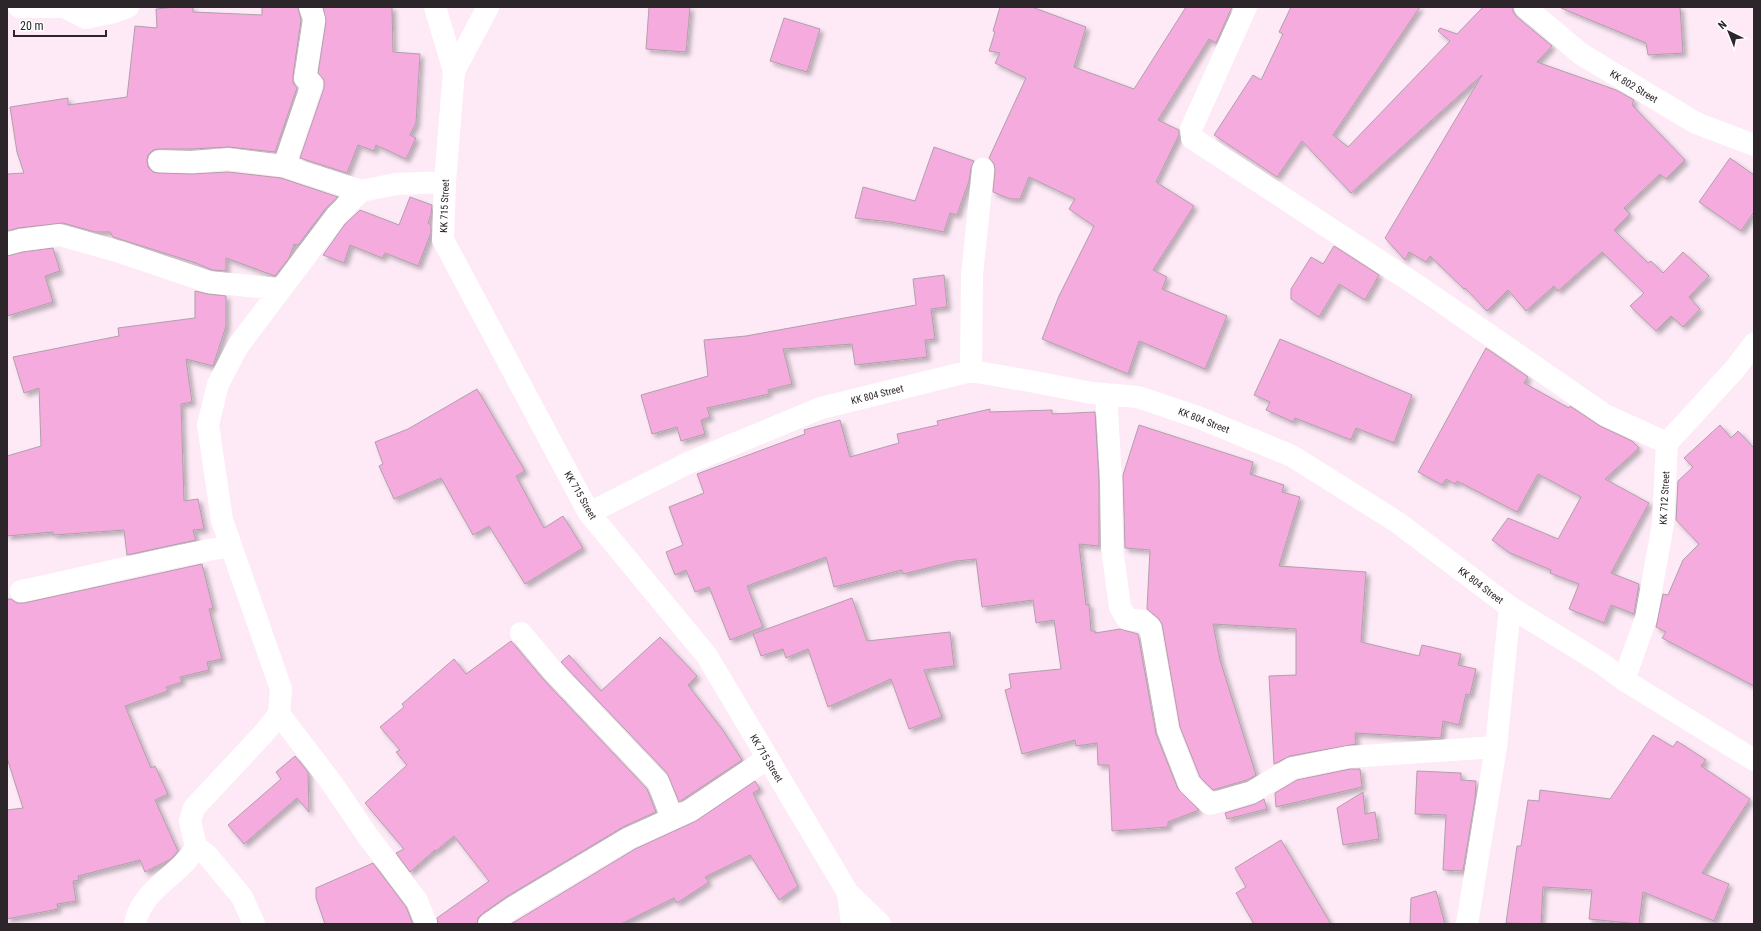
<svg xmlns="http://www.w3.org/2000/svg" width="1761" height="931" viewBox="0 0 1761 931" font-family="'Roboto Condensed',sans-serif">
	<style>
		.building { fill: #f5abde; stroke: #b19fab; filter: url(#shadow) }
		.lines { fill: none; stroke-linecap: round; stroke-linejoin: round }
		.minor { stroke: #fff; stroke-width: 22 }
		.labels { text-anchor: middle; stroke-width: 3; stroke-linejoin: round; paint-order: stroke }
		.street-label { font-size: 10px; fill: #2c252a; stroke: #fefefe }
	</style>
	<defs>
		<filter id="shadow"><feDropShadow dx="3.5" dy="3.5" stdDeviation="2" flood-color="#0004"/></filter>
	</defs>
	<rect width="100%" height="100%" fill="#fdeaf6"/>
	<path class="building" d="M176,7H193V12L262,15V7H298L301,20L293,76V83L297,88L275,152L229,147L191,149H159L153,150L148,155L147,160L148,167L153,172L158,173L192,174L228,172L281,178L338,197L326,208L298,245L294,244L289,258L275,276L226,258V271L212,270L196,263L113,237L110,232H95L63,223L18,228L7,231V174L24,173L17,152L10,107L68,98V105L127,97L135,26L157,28L156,9Z
		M323,7H392L393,52L420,54L416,123L410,135L416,138L406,159L376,145L374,151L358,145L347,173L300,158L324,88V80L318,73L326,21Z
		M649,7H690L686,52L646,49Z
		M1000,7H1032L1086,27L1074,67L1134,89L1186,7H1232L1216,43L1209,39L1158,120L1179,130V135L1156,182L1194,206L1153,270L1167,277L1162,289L1227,316L1205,369L1139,341L1128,374L1042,339L1059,296L1094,226L1069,209L1075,199L1029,177L1020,199H1010L993,192L995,170L994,164L989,158L1026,78L995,63L1000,53L989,51L995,32L993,31Z
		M1291,7H1420L1333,135L1348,147L1450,41L1438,31L1440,28L1457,34L1483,7H1513V12L1517,17L1552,46L1537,62L1616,90L1634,100L1632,105L1685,160L1666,179L1660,174L1624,208L1630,214L1614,230L1648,263L1651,261L1663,273L1683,252L1709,276L1689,297L1700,309L1683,327L1671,316L1656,331L1630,306L1644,293L1602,252L1558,291L1554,286L1526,311L1508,290L1487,311L1465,288L1464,289L1430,256L1426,262L1409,252L1405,260L1385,238L1482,75L1351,193L1302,141L1277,177L1214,135L1253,75L1261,80L1283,34L1279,32Z
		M1561,7H1680L1683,53L1648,55L1646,43L1561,8Z
		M784,18L820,29L807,72L770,61Z
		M934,147L974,161L971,168L969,181L957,215L950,213L944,232L891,222L855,218L863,187L915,201Z
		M1730,158L1754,175V212L1741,231L1699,202Z
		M410,197L432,205L431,215L428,223L431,225V233L418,266L385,253L382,258L350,245L344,263L323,255L345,224L360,210L399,225Z
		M1334,246L1379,275L1365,300L1339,284L1319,317L1291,299V289L1311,257L1323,264Z
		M53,248L60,271L45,276L53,302L7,316V256L23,252Z
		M944,275L947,307L931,309L935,339L925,340L927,357L855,365L852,344L783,349L792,384L768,390L769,394L707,408L710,417L701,420L705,434L681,441L677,427L652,434L641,395L708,376L704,340L746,336L916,305L913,279Z
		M195,291L208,294L226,296V326L213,366L186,359L192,402L181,404L184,501L198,499L204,529L193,530L196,540L127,555L124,530L53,535V532L7,536V456L41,446L39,388L24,393L13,357L119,336L118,328L195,318Z
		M1280,339L1412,395L1394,443L1356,428L1351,440L1295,418L1293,422L1266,410L1270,402L1254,395Z
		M1486,348L1528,377L1524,383L1569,408L1570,406L1600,426L1632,441L1639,448L1605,479L1649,503L1611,573L1639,584L1634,614L1611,605L1604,623L1569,609L1579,584L1550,573L1551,570L1510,553L1492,540L1508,518L1558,539L1581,497L1538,474L1517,512L1457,481L1455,484L1446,479L1442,485L1418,472Z
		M477,389L525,471L516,476L544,528L563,516L583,548L525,584L489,526L473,535L441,478L394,499L379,466L383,464L375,442L408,429Z
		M990,409V412L1052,410V414L1095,412L1099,480V546L1079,544L1086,605L1089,604L1091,631H1095V633L1120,629L1138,634L1156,734L1178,789L1199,810L1168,822V827L1112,831L1109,765H1098L1097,743L1076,746L1075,740L1022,754L1005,690L1011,688L1009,674L1061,669L1054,620L1036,623L1033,600L982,607L976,559L956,561L903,574L902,570L834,587L826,557L747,586L763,627L730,640L709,587L695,592L686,570L675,575L666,552L683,545L669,507L704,493L697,474L805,434L804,430L840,420L850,457L899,443L897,434L938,425L937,421Z
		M1139,425L1253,462L1250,474L1284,485L1282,492L1300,497L1279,566L1366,572L1361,642L1419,656L1422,645L1461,654L1458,665L1476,669L1470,695L1466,694L1459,725L1443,721L1441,738L1355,733L1356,744L1290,756L1274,764L1269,676L1296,675V629L1213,624L1220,660L1256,775L1247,780L1213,790L1200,777L1180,727L1162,624L1158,618L1147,609L1150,550L1125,548L1123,475Z
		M1720,425L1731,438L1738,431L1754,448V686L1662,638L1666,632L1656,627L1663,594L1668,595L1683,560L1699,544L1676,520L1678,481L1693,467L1684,458Z
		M202,564L213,608L209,609L222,659L207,662L209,670L180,677L182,682L166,687L168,691L125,706L151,768L155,766L168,794L155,800L178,851L171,859L145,872L140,860L78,876L79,880L73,881L76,901L57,904L58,909L7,919V810L23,808L7,758V599H11L17,603H24Z
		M852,598L867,641L950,632L954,666L924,670L942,717L909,729L891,679L828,707L808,649L786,658L783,649L761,656L753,634Z
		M660,637L697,676L688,685L722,729L742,760L679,802L667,773L561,662L569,655L601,691Z
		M511,641L543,679L647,789L656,812L623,827L506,897L482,914L478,918L477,924H438L437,918L489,881L454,836L436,851L435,850L410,872L396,853L404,849L365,803L407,765L396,752L400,750L380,727L404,707L402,704L454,659L466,674Z
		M1653,735L1673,747L1677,741L1706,760L1701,766L1750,799L1702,873L1729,884L1714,921L1643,892L1639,924L1589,919L1592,890L1543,887L1541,924L1506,923L1517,846H1521L1528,800L1539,801L1540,790L1610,799Z
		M295,756L308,772L309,812L297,798L244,844L228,825L281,779L276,772Z
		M1350,769H1360L1362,787L1276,807L1275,793L1297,780Z
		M1417,771L1461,773V780L1476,781L1475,799L1463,871L1443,870L1446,815L1415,814Z
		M755,781L760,789L753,793L798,886L779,900L750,855L705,877L709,882L677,903L674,898L621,924H511L635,849L696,821Z
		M1363,792L1365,814L1375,812L1379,839L1343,845L1337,808Z
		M1264,799L1267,809L1227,819L1225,813L1255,804Z
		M1281,840L1331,924H1254L1236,893L1246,887L1235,868Z
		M373,863L406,907L413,924H325L316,898V888Z
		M1436,891L1445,924H1410L1411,898Z"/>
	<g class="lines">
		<path class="minor" d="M19,7H64L86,18L114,12L128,7
			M435,7L454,71L445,182L443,240L589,513L707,656L848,893L880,924
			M1246,7L1191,129L1192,138L1424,290L1605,415L1667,443
			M1525,7L1581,54L1696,123L1754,145
			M454,71L488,7
			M159,161L191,162L228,159L284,166L361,191
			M284,166L312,84L305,78L314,19L310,7
			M7,244L20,240L60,235L120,252L209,282L280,289
			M971,371L972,275L983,169
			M1106,394L1111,480L1112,548L1120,607L1127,619L1143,621L1150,627L1168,730L1189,784L1210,804L1252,792L1292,768L1348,757L1496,747
			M589,513L688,463L821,408L971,371L1024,380L1092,393L1138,397L1200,418L1292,456L1397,522L1510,607L1601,663L1624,680L1754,760
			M21,591C91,577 160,558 231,546
			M521,633L552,670L658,782L672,818
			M1624,680L1646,618L1663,524L1667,443L1735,369L1754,344
			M279,714L331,782L367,835L417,901L426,924
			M196,847L207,855L242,897L254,924
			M848,893L852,924
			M135,924C141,889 180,876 196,847L190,821L194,808L264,733L279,714L281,689L222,520L208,425L218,384L238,346L336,216L361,191L396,184L445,182
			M489,924L512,908L629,838L689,811L768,758
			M1467,924L1496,747L1510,607"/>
	</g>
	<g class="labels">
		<g class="street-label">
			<text transform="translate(1634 86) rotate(31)" y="4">KK 802 Street</text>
			<text transform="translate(444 206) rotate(-88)" y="4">KK 715 Street</text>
			<text transform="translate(877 394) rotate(-14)" y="4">KK 804 Street</text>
			<text transform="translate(1204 420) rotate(21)" y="4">KK 804 Street</text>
			<text transform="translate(581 495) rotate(60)" y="4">KK 715 Street</text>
			<text transform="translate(1664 498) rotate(-87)" y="4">KK 712 Street</text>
			<text transform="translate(1481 585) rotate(37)" y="4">KK 804 Street</text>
			<text transform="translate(767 758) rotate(59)" y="4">KK 715 Street</text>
		</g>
	</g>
	<rect width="1761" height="931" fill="none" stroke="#2c252a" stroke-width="16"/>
	<g transform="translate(1729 32) rotate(317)" stroke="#fefefe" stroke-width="3" paint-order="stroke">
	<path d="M0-3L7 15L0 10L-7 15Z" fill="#2c252a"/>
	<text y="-6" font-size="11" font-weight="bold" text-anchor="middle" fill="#2c252a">N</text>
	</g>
	<path d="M14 30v6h92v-6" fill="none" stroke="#2c252a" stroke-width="2"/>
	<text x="20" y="30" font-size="12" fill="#2c252a" stroke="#fefefe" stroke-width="3" paint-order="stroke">20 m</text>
</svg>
